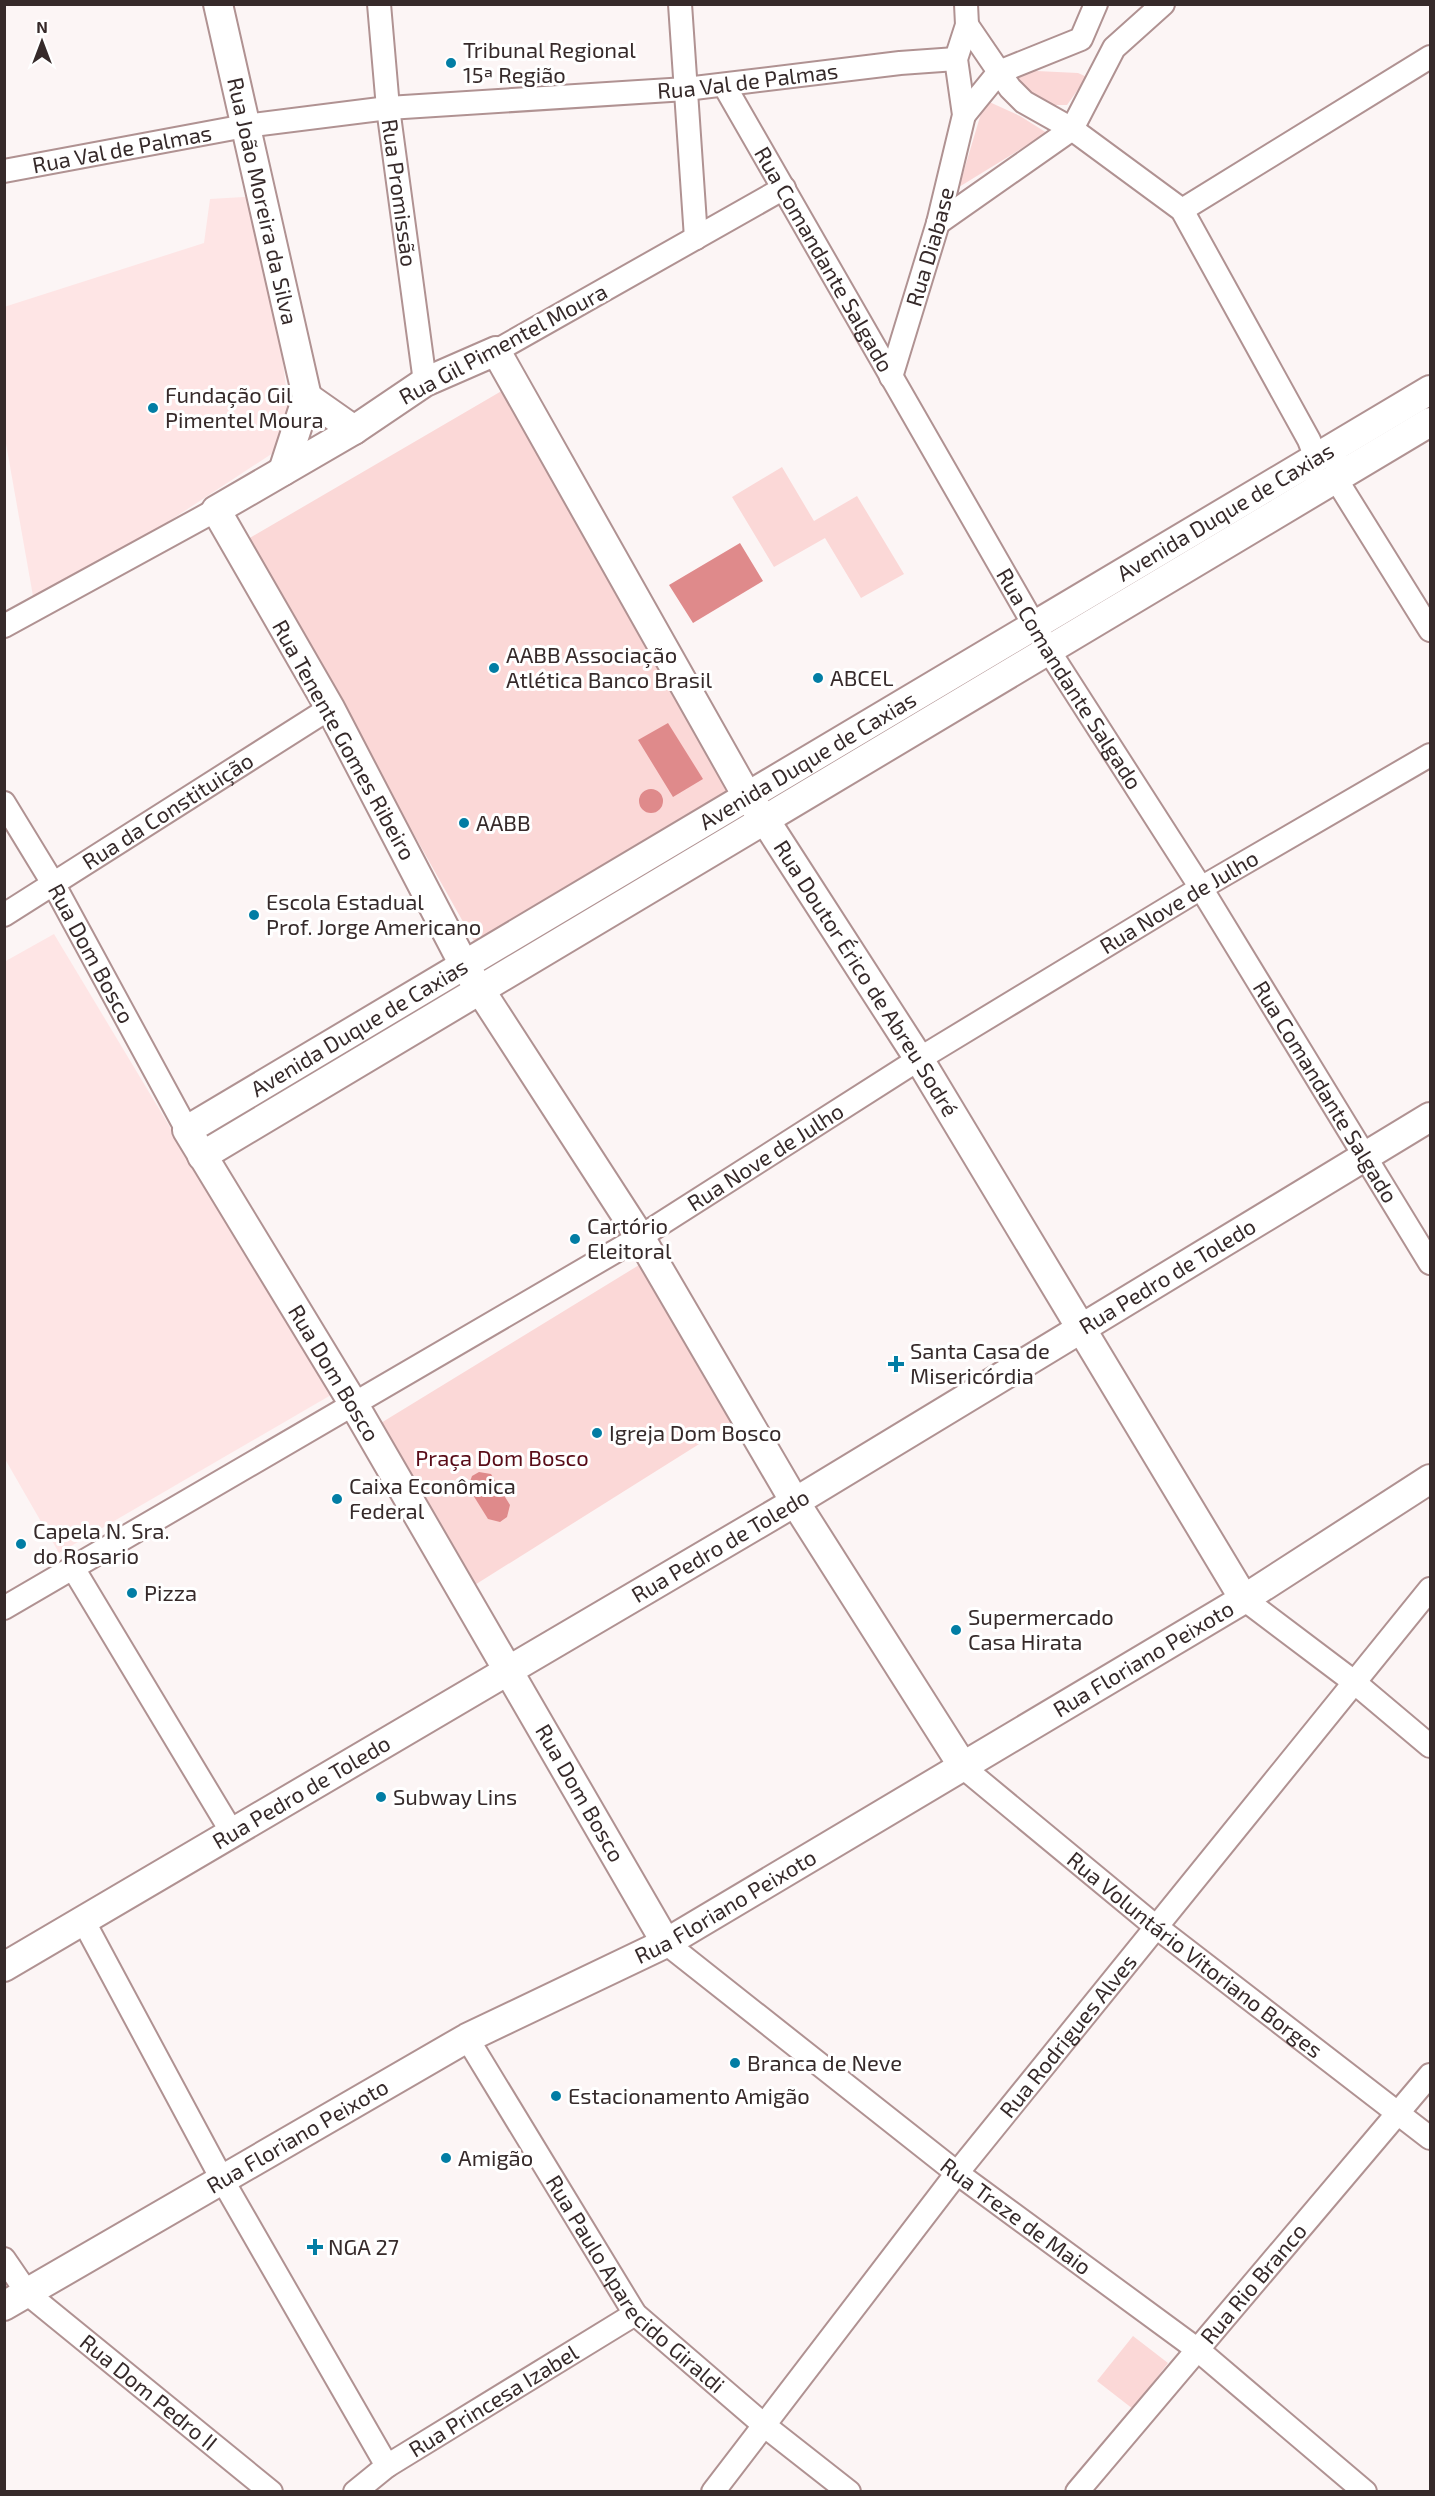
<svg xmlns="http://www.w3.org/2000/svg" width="1435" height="2496" viewBox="0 0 1435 2496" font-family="'Exo 2',sans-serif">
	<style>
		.built { fill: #fee5e5 }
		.green { fill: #fbd8d7 }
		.water { fill: #df8a8b }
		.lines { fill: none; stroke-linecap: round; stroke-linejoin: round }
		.minor-casing { stroke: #b09292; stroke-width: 26 }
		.major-casing { stroke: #b09292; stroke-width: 32 }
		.minor { stroke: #fff; stroke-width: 22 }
		.major { stroke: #fff; stroke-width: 28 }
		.poi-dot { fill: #027da4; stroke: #fff; stroke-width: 2 }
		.labels { text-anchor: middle; stroke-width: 6; stroke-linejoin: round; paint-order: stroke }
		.poi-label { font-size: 22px; fill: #362a2a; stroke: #fff; text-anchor: start }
		.street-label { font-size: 22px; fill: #362a2a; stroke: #fff }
		.park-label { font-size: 22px; fill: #590c18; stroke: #fff }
	</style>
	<rect width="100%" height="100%" fill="#fcf5f5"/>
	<path class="built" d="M262,196L288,403L286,430L279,449L55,596H33L5,438L4,307L204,243L210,199Z
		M54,934L331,1395L59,1553L5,1459L4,962Z"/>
	<path class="green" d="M1016,70L1078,73L1087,77L1067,105H1049L1016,85Z
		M985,100L1020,116L1047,133L959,187Z
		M505,389L743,797L480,952L248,539Z
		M782,467L814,521L857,496L904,574L861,598L825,538L774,567L732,497Z
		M644,1262L739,1419L470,1588L376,1426Z
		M1133,2336L1168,2363L1133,2409L1097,2381Z"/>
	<path class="water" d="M740,543L763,581L693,623L669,585Z
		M668,723L703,779L673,797L638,740Z
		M639 801a12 12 0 1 1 24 0a12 12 0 1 1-24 0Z
		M479,1472L491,1474L510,1505L507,1517L500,1522L488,1519L468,1487L472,1476Z"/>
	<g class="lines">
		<defs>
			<g id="minor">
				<path id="s1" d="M379,4L388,108L425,382"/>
				<path d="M680,4L696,238"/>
				<path d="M967,25L1010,88L1024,102L1072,129L1182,210L1309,440L1316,458L1311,471"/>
				<path id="s2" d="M724,85L1049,651L1201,888L1430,1263"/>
				<path d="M964,115L999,72L1081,39L1096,4"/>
				<path id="s3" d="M4,171L245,126L388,108L686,89L900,63L956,59"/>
				<path d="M1182,210L1430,57"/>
				<path d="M938,223L1072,129L1114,48L1163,4"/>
				<path d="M496,351L784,188"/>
				<path id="s4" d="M891,377L938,223L964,115L956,59L967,25L966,4"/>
				<path d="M1338,463L1336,479L1430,630"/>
				<path d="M4,626L216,510"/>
				<path id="s5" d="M4,803L54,885L187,1130"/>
				<path id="s6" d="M4,915L330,708"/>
				<path d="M73,1568L233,1834"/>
				<path d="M1244,1599L1354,1682L1430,1746"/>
				<path id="s7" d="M4,1608L640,1237L919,1059L1201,888L1430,755"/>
				<path id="s8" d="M964,1768L1155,1926L1430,2138"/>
				<path d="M84,1922L223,2181L387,2466"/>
				<path id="s9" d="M666,1943L957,2173L1198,2350L1365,2492"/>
				<path id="s10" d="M467,2038L635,2314L765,2426L849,2492"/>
				<path id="s11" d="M4,2259L28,2294L271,2492"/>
				<path id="s12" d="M355,2492L387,2466L635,2314"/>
				<path id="s13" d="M713,2492L957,2173L1430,1589"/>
				<path id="s14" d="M1077,2492L1430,2075"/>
			</g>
			<g id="major">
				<path id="s15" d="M218,4L307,397L283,471"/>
				<path d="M307,397L354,430"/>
				<path d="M202,1156L1430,422"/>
				<path id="s16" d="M964,1768L795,1502L640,1237L464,965L330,708L216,510L354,430L425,382L496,351L747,796L765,820L919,1059L1244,1599"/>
				<path id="s17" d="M666,1943L353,1403L187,1130L1430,390"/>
				<path id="s18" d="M4,1967L795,1502L1430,1117"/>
				<path id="s19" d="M4,2306L467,2038L666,1943L1244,1599L1430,1479"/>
			</g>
		</defs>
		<use href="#minor" class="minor-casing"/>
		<use href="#major" class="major-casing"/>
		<use href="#minor" class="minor"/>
		<use href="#major" class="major"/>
	</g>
	<g class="poi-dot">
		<circle cx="451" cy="63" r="6"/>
		<circle cx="153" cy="408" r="6"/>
		<circle cx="494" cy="668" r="6"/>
		<circle cx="818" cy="678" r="6"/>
		<circle cx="464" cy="823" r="6"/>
		<circle cx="254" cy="915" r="6"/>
		<circle cx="575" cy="1239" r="6"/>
		<path d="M893 1355h6v6h6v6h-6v6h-6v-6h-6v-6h6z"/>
		<circle cx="597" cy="1433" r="6"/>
		<circle cx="337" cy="1499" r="6"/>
		<circle cx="21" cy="1544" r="6"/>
		<circle cx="132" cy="1593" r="6"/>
		<circle cx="956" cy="1630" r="6"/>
		<circle cx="381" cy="1797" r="6"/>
		<circle cx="735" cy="2063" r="6"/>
		<circle cx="556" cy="2096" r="6"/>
		<circle cx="446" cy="2158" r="6"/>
		<path d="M312 2238h6v6h6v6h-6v6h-6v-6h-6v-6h6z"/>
	</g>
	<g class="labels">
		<g class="poi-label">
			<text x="463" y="58">Tribunal Regional<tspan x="463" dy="25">15ª Região</tspan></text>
			<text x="165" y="403">Fundação Gil<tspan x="165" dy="25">Pimentel Moura</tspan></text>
			<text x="506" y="663">AABB Associação<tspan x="506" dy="25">Atlética Banco Brasil</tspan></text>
			<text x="830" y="686">ABCEL</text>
			<text x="476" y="831">AABB</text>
			<text x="266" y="910">Escola Estadual<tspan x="266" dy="25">Prof. Jorge Americano</tspan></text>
			<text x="587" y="1234">Cartório<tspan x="587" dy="25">Eleitoral</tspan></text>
			<text x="910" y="1359">Santa Casa de<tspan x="910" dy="25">Misericórdia</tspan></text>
			<text x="609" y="1441">Igreja Dom Bosco</text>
			<text x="349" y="1494">Caixa Econômica<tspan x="349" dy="25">Federal</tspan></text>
			<text x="33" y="1539">Capela N. Sra.<tspan x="33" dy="25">do Rosario</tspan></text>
			<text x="144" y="1601">Pizza</text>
			<text x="968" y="1625">Supermercado<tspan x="968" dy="25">Casa Hirata</tspan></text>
			<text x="393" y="1805">Subway Lins</text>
			<text x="747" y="2071">Branca de Neve</text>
			<text x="568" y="2104">Estacionamento Amigão</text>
			<text x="458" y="2166">Amigão</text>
			<text x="328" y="2255">NGA 27</text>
		</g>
		<g class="street-label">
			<text dy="8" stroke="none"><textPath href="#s3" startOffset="750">Rua Val de Palmas</textPath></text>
			<text dy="8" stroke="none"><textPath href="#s3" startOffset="120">Rua Val de Palmas</textPath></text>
			<text dy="8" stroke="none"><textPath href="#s1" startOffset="190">Rua Promissão</textPath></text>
			<text dy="8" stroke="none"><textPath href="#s15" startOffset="202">Rua João Moreira da Silva</textPath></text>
			<text dy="8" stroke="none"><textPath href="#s4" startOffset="136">Rua Diabase</textPath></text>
			<text dy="8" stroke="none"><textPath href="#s2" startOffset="201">Rua Comandante Salgado</textPath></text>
			<text transform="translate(503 344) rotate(-28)" y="8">Rua Gil Pimentel Moura</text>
			<text dy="8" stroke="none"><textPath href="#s17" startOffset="2152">Avenida Duque de Caxias</textPath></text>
			<text dy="8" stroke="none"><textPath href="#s2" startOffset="687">Rua Comandante Salgado</textPath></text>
			<text transform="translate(344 740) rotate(61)" y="8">Rua Tenente Gomes Ribeiro</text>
			<text dy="8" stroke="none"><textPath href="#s17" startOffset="1666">Avenida Duque de Caxias</textPath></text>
			<text dy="8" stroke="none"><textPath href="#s6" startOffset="194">Rua da Constituição</textPath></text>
			<text dy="8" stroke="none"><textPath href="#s7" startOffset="1371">Rua Nove de Julho</textPath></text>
			<text dy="8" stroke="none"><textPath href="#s5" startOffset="174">Rua Dom Bosco</textPath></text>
			<text dy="8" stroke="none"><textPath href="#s16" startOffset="2516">Rua Doutor Érico de Abreu Sodré</textPath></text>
			<text dy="8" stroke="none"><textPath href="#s17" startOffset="1144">Avenida Duque de Caxias</textPath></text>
			<text dy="8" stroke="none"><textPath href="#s2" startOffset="1173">Rua Comandante Salgado</textPath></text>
			<text dy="8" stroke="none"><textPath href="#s7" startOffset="885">Rua Nove de Julho</textPath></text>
			<text dy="8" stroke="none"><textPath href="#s18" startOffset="1353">Rua Pedro de Toledo</textPath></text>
			<text transform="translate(334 1373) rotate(59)" y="8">Rua Dom Bosco</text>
			<text dy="8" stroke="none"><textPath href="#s18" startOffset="831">Rua Pedro de Toledo</textPath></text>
			<text dy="8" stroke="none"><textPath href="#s19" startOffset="1311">Rua Floriano Peixoto</textPath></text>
			<text dy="8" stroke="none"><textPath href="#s18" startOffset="345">Rua Pedro de Toledo</textPath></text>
			<text transform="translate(580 1793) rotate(60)" y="8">Rua Dom Bosco</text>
			<text dy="8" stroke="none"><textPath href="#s19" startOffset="825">Rua Floriano Peixoto</textPath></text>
			<text dy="8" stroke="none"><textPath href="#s8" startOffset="297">Rua Voluntário Vitoriano Borges</textPath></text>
			<text dy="8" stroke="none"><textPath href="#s13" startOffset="578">Rua Rodrigues Alves</textPath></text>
			<text dy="8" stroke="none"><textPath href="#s19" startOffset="339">Rua Floriano Peixoto</textPath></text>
			<text dy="8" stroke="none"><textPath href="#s9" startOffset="444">Rua Treze de Maio</textPath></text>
			<text dy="8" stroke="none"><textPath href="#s10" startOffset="300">Rua Paulo Aparecido Giraldi</textPath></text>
			<text dy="8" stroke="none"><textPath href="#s14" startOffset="273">Rua Rio Branco</textPath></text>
			<text dy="8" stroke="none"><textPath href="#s11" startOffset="198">Rua Dom Pedro II</textPath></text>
			<text dy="8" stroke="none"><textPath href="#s12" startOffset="166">Rua Princesa Izabel</textPath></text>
		</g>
		<g class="park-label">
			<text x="502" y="1466">Praça Dom Bosco</text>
		</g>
	</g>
	<rect width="1435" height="2496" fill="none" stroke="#362a2a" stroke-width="12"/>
	<g transform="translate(42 42)" stroke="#ffffff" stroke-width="4.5" paint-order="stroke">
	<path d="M0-4.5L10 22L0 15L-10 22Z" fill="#362a2a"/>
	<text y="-9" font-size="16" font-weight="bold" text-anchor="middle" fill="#362a2a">N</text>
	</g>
</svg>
